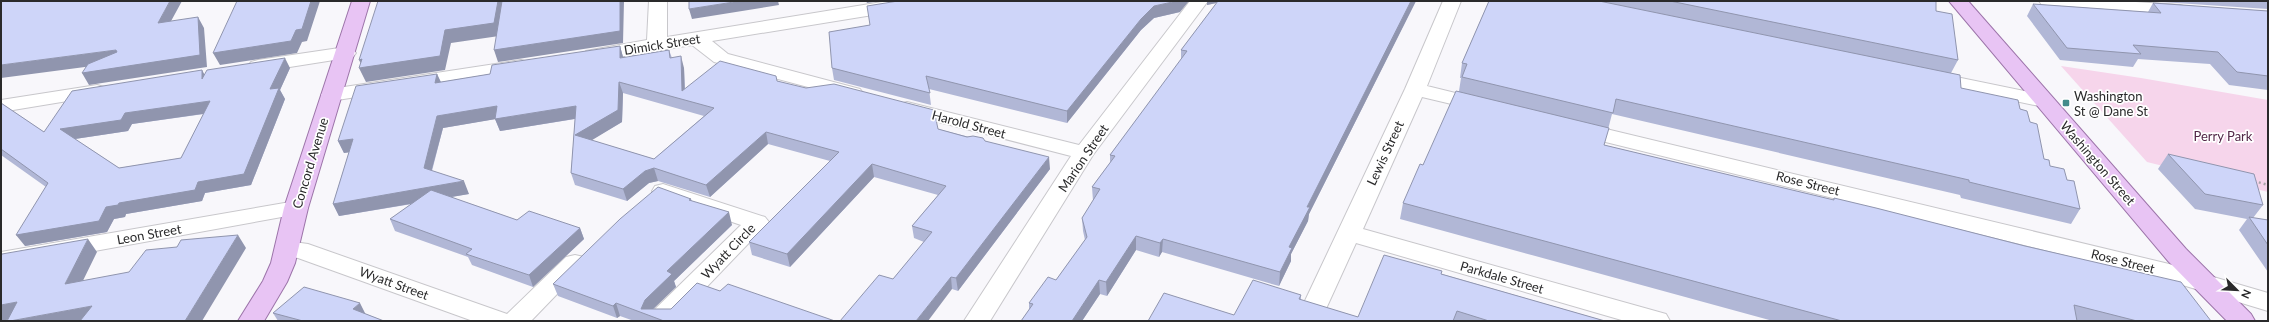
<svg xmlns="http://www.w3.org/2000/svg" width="2269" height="322" viewBox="0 0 2269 322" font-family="Lato,sans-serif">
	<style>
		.green { fill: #f6d5eb }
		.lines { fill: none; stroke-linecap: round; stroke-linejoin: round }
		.minor-casing { stroke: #c8c7cb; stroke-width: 2 }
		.major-casing { stroke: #9c74a9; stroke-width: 2 }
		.path { stroke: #a8a7aa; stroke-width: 2.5; stroke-dasharray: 2 3; stroke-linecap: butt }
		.minor { fill: #fff; fill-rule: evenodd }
		.major { fill: #e8c4f4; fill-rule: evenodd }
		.wall { fill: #b1b7d6; fill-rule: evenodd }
		.shaded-wall { fill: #9095ae }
		.building { fill: #ced5f9; stroke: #9095ae; fill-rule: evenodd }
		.poi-dot { fill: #438b8b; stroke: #fff; stroke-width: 1.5 }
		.labels { text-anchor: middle; stroke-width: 3.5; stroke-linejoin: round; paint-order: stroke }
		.street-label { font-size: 13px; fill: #2a2a2b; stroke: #fff }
		.poi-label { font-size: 13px; fill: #2a2a2b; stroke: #fff; text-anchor: start }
		.park-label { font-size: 13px; fill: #522747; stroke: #fff }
	</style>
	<rect width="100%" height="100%" fill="#f8f7fb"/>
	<path class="green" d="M2061,66L2141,78L2268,100V192L2147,162Z"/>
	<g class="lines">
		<defs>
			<path id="minor" d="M649,1H667V37L888,1H931L928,5L922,7L712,41L728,54L860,89L863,93L860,97L853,99L714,62L692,45L593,61L586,59L583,55L586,51L647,40Z
				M1190,1H1208L1093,155L990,321H964L1071,156L900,112L897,108L900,104L907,102L1079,145Z
				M1443,1H1461L1427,86L1488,101L1491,105L1488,109L1481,111L1422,97L1363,229L1666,314L1670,321H1625L1356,243L1325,311L1316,314L1307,311L1303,305L1405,89Z
				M2039,1H2121L2180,5L2187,7L2189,11L2187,15L2180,17L2048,7L2042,5Z
				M346,47L353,49L356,53L353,57L258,72L251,70L248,66L251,62L258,60Z
				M521,60L528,62L531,66L528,70L331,101L324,99L321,95L324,91L331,89Z
				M1932,72L2044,95L2051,97L2054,101L2051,105L2044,107L1925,82L1922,78L1925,74Z
				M97,85L104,87L107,91L104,95L1,112V100Z
				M1577,122L2169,264L2268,293V311L2166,280L1569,133L1566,128L1569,123Z
				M663,184L765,217L769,222L674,321H646L650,314L741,225L655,196L652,191L655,186Z
				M296,201L304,203L308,208L304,213L1,268V252Z
				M287,241L308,244L507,314L566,257L575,255L584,257L587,263L531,321H473L298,258L279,255L275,249L279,243Z"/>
			<path id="major" d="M352,1H370L308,208L295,263L287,282L264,321H238L263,281L271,263L284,208Z
				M1949,1H1968L2186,249L2251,314L2255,321H2227L2168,261Z"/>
		</defs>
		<use href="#minor" class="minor-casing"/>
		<use href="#major" class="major-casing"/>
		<path class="path" d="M2254,181L2268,185"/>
		<use href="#minor" class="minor"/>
		<use href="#major" class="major"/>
	</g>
	<path class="wall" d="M1207,1H1416L1309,214L1308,221L1291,254V261L1279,286L1162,252L1159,257L1136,250L1107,296L1100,294L1082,321H1021L1029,310V303L1056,280L1085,240L1083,231L1082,218L1093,201L1092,187L1110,163V155L1181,60V50L1217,3L1207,5Z
		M1489,1H1936V11L1958,60L1951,73L1961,88L2020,109L2030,122L2044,159L2050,166L2067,180L2080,209L2071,224L1961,198L1960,195L1612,114L1604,145L1833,200L1834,198L2211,321H1773L1400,219L1403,203L1423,165L1459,91L1461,78H1460L1462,63Z
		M2146,1H2268V9Z
		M2153,3L2268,11V90L2229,85L2210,64L2138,59L2133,67L2060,60L2027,16L2033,4L2148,12Z
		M1180,12L1154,18L1141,30L1067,123L929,89L931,105L834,80L832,68L870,25Z
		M620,46L623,57L669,50L672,58L684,68L685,89L777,81L938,129L985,141L1050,169L958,291L952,289L893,279L924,242L914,238L912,226L938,195L874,177L790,267L752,255L749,242L830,161L768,144L710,197L658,181L649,183L627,201L575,185L571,173L575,119L500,131L495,119L443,128L432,171L469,194L451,197L517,220L580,228L584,239L533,287L472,265L468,257L395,231L390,219L412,204L339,216L333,204L349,152L344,153L338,141L437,74L441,82L490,74ZM623,93L704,116L654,159L591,140L622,122Z
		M290,68L280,90L285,99L251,185L205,193L202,201L126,214L125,217L114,219L107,232L25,246L46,187L1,155V103L44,132L202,70L204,75ZM204,114L181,158L119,168L75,139L128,131L132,124Z
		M2168,154L2263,205L2253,218L2268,220V272L2239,230L2247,219L2195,209L2158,169Z
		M691,199L692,201L732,225L674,281L676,287L653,309H671L720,291L835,321H634L620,316L617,318L558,296L553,284Z
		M1442,274L1605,321H1148L1234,315L1301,295V300L1358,317Z
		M273,313L366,314L384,321H278Z"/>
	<path class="shaded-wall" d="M170,1H182L164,34L158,23Z
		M311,1H320L307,41L302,42L297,53L220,65L213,53L296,30Z
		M498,1H505L499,36L451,43L445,70L366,82L359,68H363L359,60Z
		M620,1H624L623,43L498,62L494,50Z
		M740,1H778L779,5L692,19L689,9Z
		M866,1H880L867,3Z
		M1177,1H1189L1180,12L1154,18L1141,30L1067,123V111L1141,19L1154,6Z
		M1207,1H1225L1207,5Z
		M1411,1H1416L1309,214L1308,221L1291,254V261L1279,286L1280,272L1289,247L1307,207Z
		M198,17L204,28L207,67L89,85L82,73Z
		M620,46L623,57L620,58Z
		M116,50L123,62L1,78V65Z
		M681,56L684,68L685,100L682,91Z
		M285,58L290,68L280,90L285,99L251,185L205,193L202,201L126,214L125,217L114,219L107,232L25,246L16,235L119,203L198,182L270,89Z
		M202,70L208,81L202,79Z
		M437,74L442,85L435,83Z
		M619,82L623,93L622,122L579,148L575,135Z
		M210,101L216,112L132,124L128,131L68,140L60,129L125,113Z
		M497,106L502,118L443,128L429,180L424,168L437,116Z
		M576,106L580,118L500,131L495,119Z
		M766,132L768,144L710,197L706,185Z
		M353,139L359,151L344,153L338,141Z
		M1049,157L1050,169L958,291L956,278Z
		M872,164L874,177L790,267L787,254Z
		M654,168L658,181L649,183L627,201L623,189L645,171Z
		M464,181L469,194L339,216L333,204Z
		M729,212L732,225L674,281L676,287L649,313L641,309L645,300L667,271Z
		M580,228L584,239L533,287L529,275Z
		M238,235L246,248L202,321H185Z
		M1136,236V250L1107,296L1106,282Z
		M88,239L97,252L75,297L65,284Z
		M1163,239L1162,252L1159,257L1160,243Z
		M951,277L952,289L928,321H916Z
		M1099,280L1100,294L1082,321H1072Z
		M17,302L27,316L1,321V305Z
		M360,303L366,315L353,309Z
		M616,303L620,316L617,318L613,306Z
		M92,306L91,321H10Z"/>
	<path class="building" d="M1,1H170L158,23L198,17L200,55L82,73L88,64L117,52L116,50L1,65Z
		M237,1H311L302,29L296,30L291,41L213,53Z
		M378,1H498L494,23L445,30L440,56L359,68L362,59L359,60Z
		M502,1H620V31L494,50Z
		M689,1H740L689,9Z
		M898,1H1177L1154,6L1141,19L1067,111L926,76L930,93L832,68L829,32L870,25L867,6Z
		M1218,1H1411L1307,207H1310L1289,247L1292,248L1280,272L1163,239L1160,243L1136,236L1106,282L1099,280L1072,321H1021L1033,304L1029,303L1048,277L1056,280L1087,237L1082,218L1100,189L1092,187L1115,156L1110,155L1187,51L1181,50Z
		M1489,1H1599L1960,75L1961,88L2018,100L2020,109L2027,111L2030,122L2037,124L2044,159L2049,160L2050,166L2064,169L2067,180L2074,181L2080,209L1969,182V180L1616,99L1613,113L1462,77L1467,64L1462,63Z
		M1670,1H1936V11L1952,14L1958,60Z
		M2153,3L2268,11V76L2237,72L2218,52L2133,45L2141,54L2067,48L2033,4L2161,13Z
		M620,46V58L669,50L670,58L681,56L682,91L720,61L776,76L777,81L806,88L834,84L934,110L938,129L967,137L973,136L983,138L985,141L1049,157L956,278L951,277L916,321H840L879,275L893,279L932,232L912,226L946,186L872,164L787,254L749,242L839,152L766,132L706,185L654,168L645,171L623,189L571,173L576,106L495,119L497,106L437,116L424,168L464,181L333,204L353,139L338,141L356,86L437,74L435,83L490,74L492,65ZM619,82L714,108L654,159L575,135L618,110Z
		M285,58L270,89L279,88L244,174L198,182L195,190L119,203L118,205L106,207L99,221L16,235L48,183L1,149V103L44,132L72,91L202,70V79L207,70ZM210,101L181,158L119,168L60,129L121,120L125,113Z
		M1456,91L1609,128L1604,145L1834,200V198L1876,208L2025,246L2181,282L2211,321H2137L2074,305L2077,321H1842L1403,203L1420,164L1423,165Z
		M2168,154L2254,174L2263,205L2205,194Z
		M658,187L691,199L689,200L729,212L667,271L672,274L645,300L641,309H671L697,283L720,291L728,284L835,321H664L616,303L613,306L553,284L620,219Z
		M431,190L517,220L529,211L580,228L529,275L466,254L472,249L390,219Z
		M2249,217L2268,220V245Z
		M238,235L185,321H80L92,306L10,321H7L17,302L1,305V256L2,254L88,239L65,284L129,272L146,250L177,247L181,240Z
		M1384,255L1442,271L1441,274L1605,321H1489L1457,311L1453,321H1148L1164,293L1234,315L1253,280L1301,295L1299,299L1358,317Z
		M304,287L360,303L353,309L384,321H303L273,313Z"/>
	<rect class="poi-dot" x="2062" y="99" width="8" height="8" rx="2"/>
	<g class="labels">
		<g class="street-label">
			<text transform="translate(662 44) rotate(-9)" y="5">Dimick Street</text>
			<text transform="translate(969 124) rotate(15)" y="5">Harold Street</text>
			<text transform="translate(1385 153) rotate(-65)" y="5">Lewis Street</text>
			<text transform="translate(1083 158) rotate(-56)" y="5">Marion Street</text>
			<text transform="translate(310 163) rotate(-73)" y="5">Concord Avenue</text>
			<text transform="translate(2098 163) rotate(49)" y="5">Washington Street</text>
			<text transform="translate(1808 183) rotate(14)" y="5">Rose Street</text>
			<text transform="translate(149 234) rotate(-10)" y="5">Leon Street</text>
			<text transform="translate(728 251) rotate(-46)" y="5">Wyatt Circle</text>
			<text transform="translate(2123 261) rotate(14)" y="5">Rose Street</text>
			<text transform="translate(1502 277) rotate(16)" y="5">Parkdale Street</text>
			<text transform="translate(394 283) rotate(20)" y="5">Wyatt Street</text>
		</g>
		<g class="poi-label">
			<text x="2074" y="101">Washington<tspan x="2074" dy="15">St @ Dane St</tspan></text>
		</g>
		<g class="park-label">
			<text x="2223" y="141">Perry Park</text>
		</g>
	</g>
	<rect width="2269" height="322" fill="none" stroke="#2a2a2b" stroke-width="4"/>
	<g transform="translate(2237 290) rotate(114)" stroke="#ffffff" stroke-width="3" paint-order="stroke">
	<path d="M0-3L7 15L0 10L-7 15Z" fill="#2a2a2b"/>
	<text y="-6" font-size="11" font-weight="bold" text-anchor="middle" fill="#2a2a2b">N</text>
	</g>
</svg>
